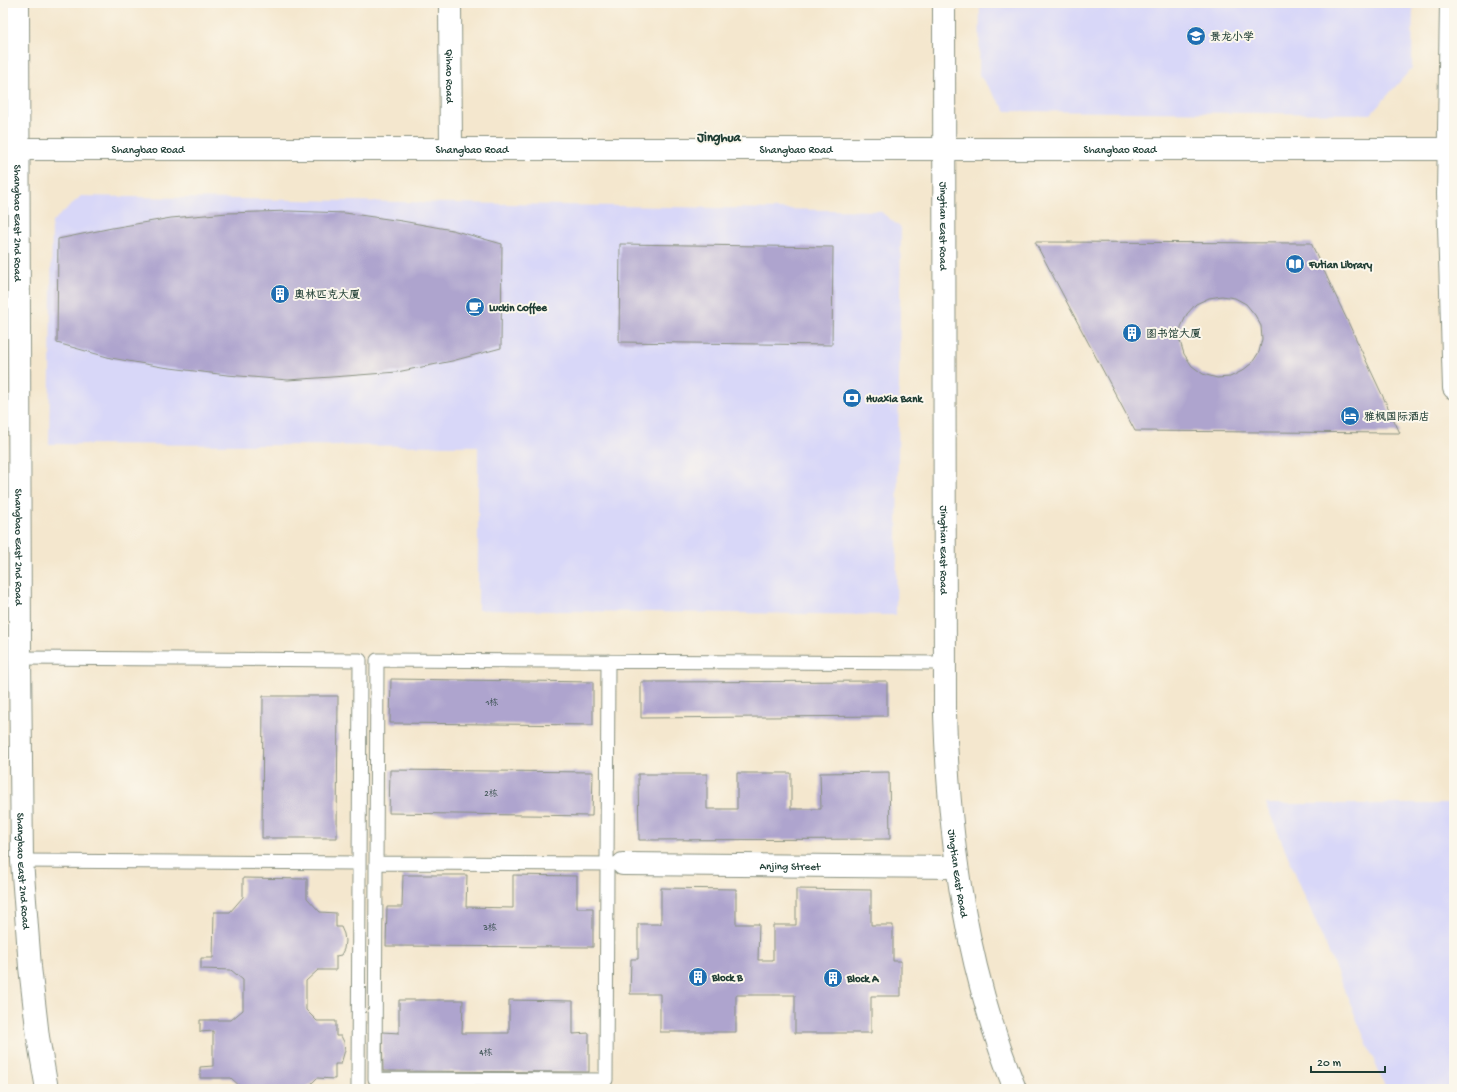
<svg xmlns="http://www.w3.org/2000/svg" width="1457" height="1092" viewBox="0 0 1457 1092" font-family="'Gochi Hand','LXGW WenKai TC',sans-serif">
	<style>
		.built { fill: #d8d7f8 }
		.building { fill: #aea4ce; fill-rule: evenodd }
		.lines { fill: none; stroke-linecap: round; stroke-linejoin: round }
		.service-casing { stroke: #8a9281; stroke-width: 15 }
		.minor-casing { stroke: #8a9281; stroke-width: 24 }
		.tertiary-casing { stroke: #8a9281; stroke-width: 24 }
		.secondary-casing { stroke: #8a9281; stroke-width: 24 }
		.service { stroke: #fff; stroke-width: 13 }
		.minor { stroke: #fff; stroke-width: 22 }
		.tertiary { stroke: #fff; stroke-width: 22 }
		.secondary { stroke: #fff; stroke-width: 22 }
		.labels { text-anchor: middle; stroke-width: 4; stroke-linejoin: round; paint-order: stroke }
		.number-label { font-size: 9px; fill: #43575a }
		.poi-label { font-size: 11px; font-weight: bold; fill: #1f3d34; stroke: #fbf7ec; text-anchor: start }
		.street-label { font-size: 11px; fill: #1f3d34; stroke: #fbf7ec }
		.quarter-label { font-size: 13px; font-weight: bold; fill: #1f3d34; stroke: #fbf7ec }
	</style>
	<rect width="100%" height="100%" fill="#fbf7ec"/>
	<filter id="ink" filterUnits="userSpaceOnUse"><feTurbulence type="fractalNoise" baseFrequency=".025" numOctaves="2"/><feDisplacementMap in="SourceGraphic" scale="8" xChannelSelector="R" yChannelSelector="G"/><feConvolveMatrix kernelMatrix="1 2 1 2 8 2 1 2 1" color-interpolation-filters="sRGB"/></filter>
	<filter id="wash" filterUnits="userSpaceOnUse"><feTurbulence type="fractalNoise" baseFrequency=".012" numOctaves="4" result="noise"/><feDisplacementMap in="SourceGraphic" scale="16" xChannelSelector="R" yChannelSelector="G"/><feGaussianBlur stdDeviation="0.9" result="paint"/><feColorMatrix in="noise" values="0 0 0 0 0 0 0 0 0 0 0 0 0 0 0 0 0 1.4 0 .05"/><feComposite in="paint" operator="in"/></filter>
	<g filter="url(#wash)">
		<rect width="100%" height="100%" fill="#f4e7ce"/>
		<path class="built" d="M980,3H1413L1412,68L1371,114L1006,111L979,75Z
			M81,196L880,211L901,228L896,615L478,610V446L49,444L52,222Z
			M1266,804H1454V1089H1386Z"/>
		<g id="blocks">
			<path class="building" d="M289,211L345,213L402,221L452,230L502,244L501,348L452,361L397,372L346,376L288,380L227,375L162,367L111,358L57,343L58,239L112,228L171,218L228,213Z
				M1035,242L1311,243L1400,433L1135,431ZM1222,296L1235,298L1246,304L1255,315L1261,326L1262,339L1259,352L1252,363L1242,371L1230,377L1217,378L1203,374L1192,366L1184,354L1180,341L1181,327L1187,314L1196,304L1209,298Z
				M620,244L833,247L832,345L619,342Z
				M391,679L593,682V725L390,723Z
				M887,681V716L641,718V682Z
				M263,696H338L337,838H262Z
				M390,770L593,772L592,816L389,813Z
				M889,772L890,839L639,840L638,774H707V809H737V773H791V809H821L820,773Z
				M403,875H467L466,907L513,908V875L577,876V908H593V947L386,946L387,907H402Z
				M243,878L307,879V898L320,912L336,913V927H341L344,934L345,941L344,949L341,955L336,956V970H318L306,981V1010L317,1021H336V1036H341L344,1042L345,1050L341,1064H335V1079L317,1078L306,1089H243L231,1078H200V1067L213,1066V1031L200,1032V1020H231L243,1010V980L231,970L201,969V958H213L214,912H230L243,897Z
				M661,888L736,889V924H759L758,960H773V925H796V889L871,890V925H893V961H901V996H871V1033H795V995H736V1032H660V994H630L631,959H638V924H661Z
				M399,1000H463L462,1033H509V1000L573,1001V1034L589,1033V1072L383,1071L382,1032L399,1033Z"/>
		</g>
	</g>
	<g filter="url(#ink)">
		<use href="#blocks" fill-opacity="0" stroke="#8a9281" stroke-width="1"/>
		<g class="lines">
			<defs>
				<path id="service" d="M20,658L360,660L358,1089
					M608,661L606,1080L375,1079L377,660L945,663
					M22,861L359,863
					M376,863L615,864"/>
				<g id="minor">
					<path id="s1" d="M18,3L20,658L22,861L30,967L38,1037L47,1089"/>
					<path id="s2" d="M450,3L451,149"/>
					<path id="s3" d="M623,864L957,867"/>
				</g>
				<g id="tertiary">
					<path id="s4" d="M944,3L945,714C949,845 966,967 1015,1089"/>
					<path id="s5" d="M19,149H1454"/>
				</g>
				<path id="secondary" d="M1451,3L1448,194L1454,388"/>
			</defs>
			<use href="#service" class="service-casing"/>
			<use href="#minor" class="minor-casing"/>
			<use href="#tertiary" class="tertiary-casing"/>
			<use href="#secondary" class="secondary-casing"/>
			<use href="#service" class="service"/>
			<use href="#minor" class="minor"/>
			<use href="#tertiary" class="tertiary"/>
			<use href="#secondary" class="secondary"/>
		</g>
	</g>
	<defs>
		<symbol id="school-disc" viewBox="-11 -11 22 22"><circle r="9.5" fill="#1f6fb2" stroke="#fbf7ec"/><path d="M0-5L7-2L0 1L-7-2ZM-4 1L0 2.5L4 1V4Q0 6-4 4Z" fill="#fff"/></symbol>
		<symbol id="library-disc" viewBox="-11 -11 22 22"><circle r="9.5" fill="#1f6fb2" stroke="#fbf7ec"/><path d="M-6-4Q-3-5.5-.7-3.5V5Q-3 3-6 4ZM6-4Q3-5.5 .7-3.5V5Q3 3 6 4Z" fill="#fff"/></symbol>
		<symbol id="building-disc" viewBox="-11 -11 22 22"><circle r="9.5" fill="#1f6fb2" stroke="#fbf7ec"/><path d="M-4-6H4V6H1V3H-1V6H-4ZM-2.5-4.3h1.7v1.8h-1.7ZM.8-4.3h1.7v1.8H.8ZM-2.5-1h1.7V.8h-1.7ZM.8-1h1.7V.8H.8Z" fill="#fff"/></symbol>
		<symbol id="cafe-disc" viewBox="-11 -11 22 22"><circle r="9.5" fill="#1f6fb2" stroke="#fbf7ec"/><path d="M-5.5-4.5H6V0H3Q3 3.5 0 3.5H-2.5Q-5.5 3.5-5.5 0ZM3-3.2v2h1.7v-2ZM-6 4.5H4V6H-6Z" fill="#fff"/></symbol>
		<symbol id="bank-disc" viewBox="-11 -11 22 22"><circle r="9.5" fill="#1f6fb2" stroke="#fbf7ec"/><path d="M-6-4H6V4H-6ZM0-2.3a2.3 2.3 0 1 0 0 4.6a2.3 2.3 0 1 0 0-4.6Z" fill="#fff"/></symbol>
		<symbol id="hotel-disc" viewBox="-11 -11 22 22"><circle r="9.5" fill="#1f6fb2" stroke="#fbf7ec"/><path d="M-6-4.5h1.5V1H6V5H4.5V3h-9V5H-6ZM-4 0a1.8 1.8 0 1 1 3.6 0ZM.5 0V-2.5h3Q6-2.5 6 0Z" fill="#fff"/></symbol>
	</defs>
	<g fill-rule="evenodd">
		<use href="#school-disc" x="1185" y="25" width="22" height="22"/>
		<use href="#library-disc" x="1284" y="253" width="22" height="22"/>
		<use href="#building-disc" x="269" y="283" width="22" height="22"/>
		<use href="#cafe-disc" x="464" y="296" width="22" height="22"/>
		<use href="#building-disc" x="1121" y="322" width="22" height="22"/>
		<use href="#bank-disc" x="841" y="387" width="22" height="22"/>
		<use href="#hotel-disc" x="1339" y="405" width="22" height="22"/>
		<use href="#building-disc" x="687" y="966" width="22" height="22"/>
		<use href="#building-disc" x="822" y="967" width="22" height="22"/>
	</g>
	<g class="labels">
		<g class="number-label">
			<text x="492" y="705">1栋</text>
			<text x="491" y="796">2栋</text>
			<text x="490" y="930">3栋</text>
			<text x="486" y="1055">4栋</text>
		</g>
		<g class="poi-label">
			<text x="1210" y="40">景龙小学</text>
			<text x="1309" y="268">Futian Library</text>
			<text x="294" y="298">奥林匹克大厦</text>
			<text x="489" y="311">Luckin Coffee</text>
			<text x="1146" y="337">图书馆大厦</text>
			<text x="866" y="402">Huaxia Bank</text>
			<text x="1364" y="420">雅枫国际酒店</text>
			<text x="712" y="981">Block B</text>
			<text x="847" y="982">Block A</text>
		</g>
		<g class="street-label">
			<text dy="4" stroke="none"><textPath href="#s2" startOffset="73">Qihao Road</textPath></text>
			<text dy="4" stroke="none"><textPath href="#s5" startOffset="129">Shangbao Road</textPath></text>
			<text dy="4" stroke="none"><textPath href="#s5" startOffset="453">Shangbao Road</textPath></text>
			<text dy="4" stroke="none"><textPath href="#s5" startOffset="777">Shangbao Road</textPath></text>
			<text dy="4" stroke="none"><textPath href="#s5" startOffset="1101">Shangbao Road</textPath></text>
			<text dy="4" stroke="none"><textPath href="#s1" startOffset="220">Shangbao East 2nd Road</textPath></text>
			<text dy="4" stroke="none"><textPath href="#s4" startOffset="223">Jingtian East Road</textPath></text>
			<text dy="4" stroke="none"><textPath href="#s1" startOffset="544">Shangbao East 2nd Road</textPath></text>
			<text dy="4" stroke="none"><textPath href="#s4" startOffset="547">Jingtian East Road</textPath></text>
			<text dy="4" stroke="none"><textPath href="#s3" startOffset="167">Anjing Street</textPath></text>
			<text dy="4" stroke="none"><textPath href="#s1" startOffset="868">Shangbao East 2nd Road</textPath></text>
			<text dy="4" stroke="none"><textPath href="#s4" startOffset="871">Jingtian East Road</textPath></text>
		</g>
		<g class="quarter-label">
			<text x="719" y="141">Jinghua</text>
		</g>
	</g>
	<rect width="1457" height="1092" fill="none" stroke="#fbf7ec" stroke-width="16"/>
	<path d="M1311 1066v6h74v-6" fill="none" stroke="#1f3d34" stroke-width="2"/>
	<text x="1317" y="1066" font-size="12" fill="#1f3d34" stroke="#fbf7ec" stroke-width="3" paint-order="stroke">20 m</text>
</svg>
